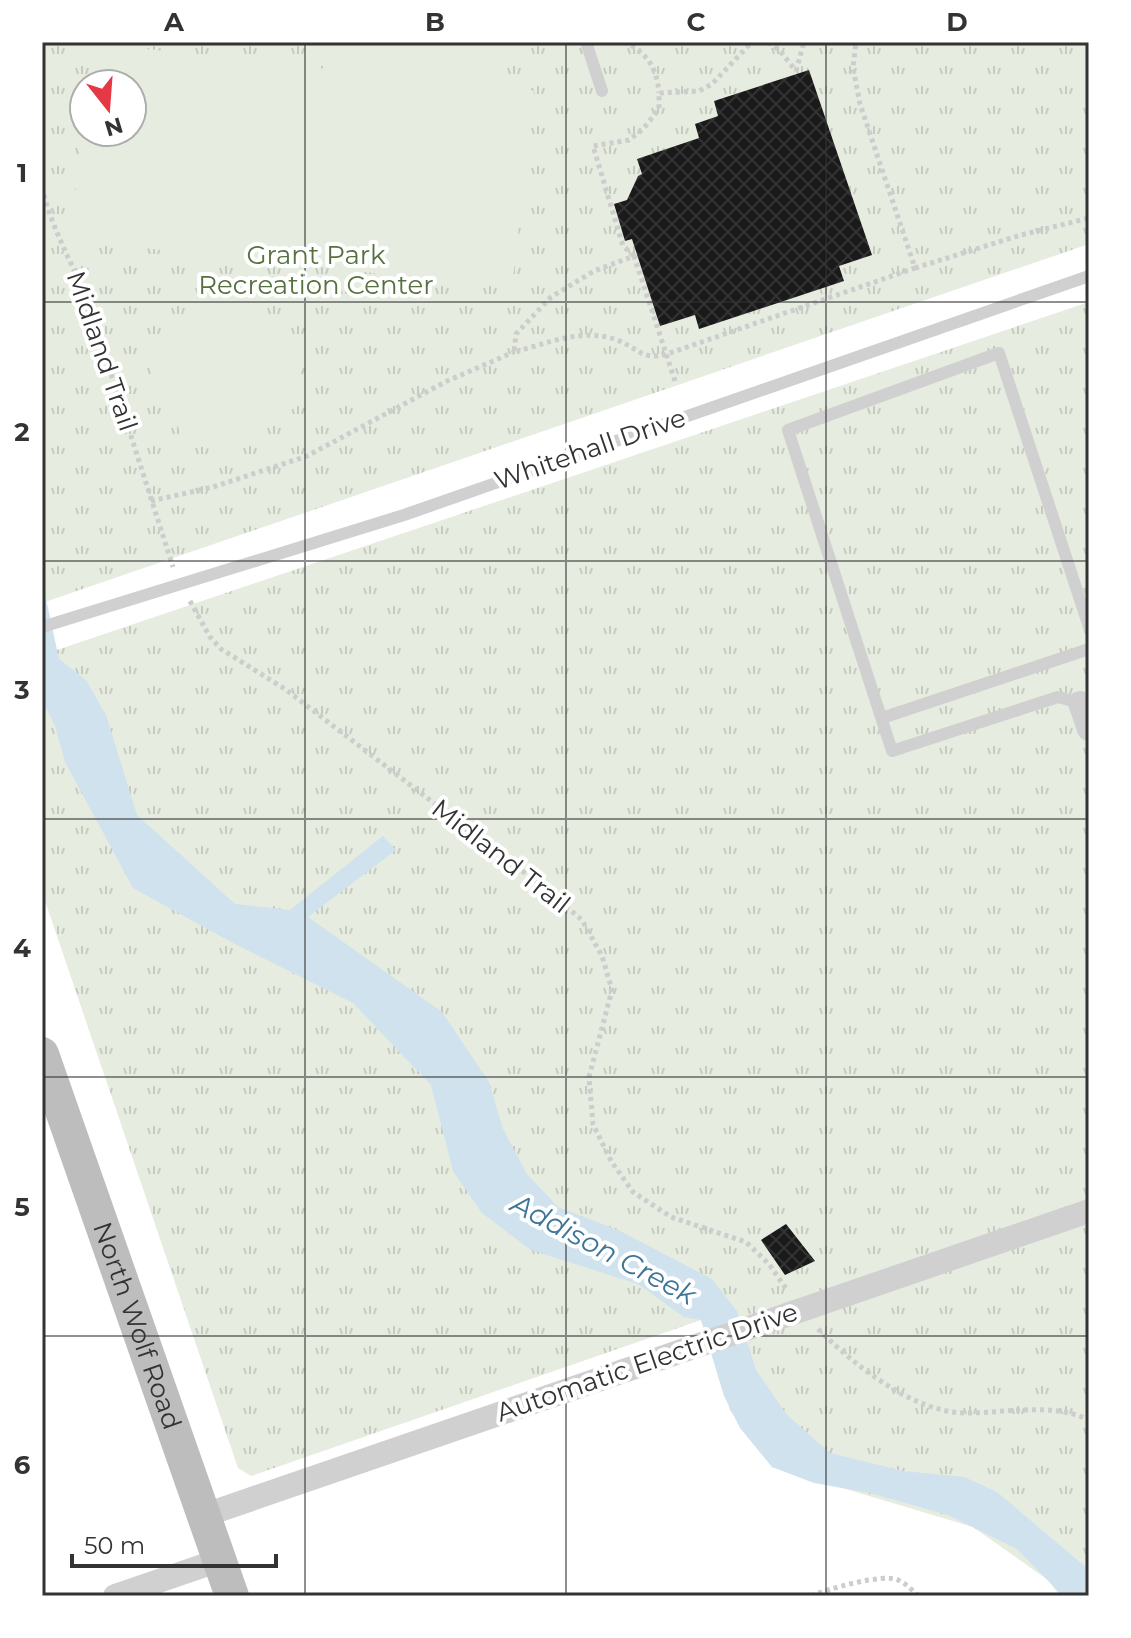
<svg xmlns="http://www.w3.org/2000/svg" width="1131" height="1638" viewBox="0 0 1131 1638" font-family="Montserrat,sans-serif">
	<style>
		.grass { fill: url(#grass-tufts); fill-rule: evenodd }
		.pitch { fill: #e6ecdf }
		.water { fill: #cfe2ee }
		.building { fill: url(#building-cross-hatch) }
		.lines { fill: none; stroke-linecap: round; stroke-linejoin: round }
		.path { stroke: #cdcdcd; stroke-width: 5; stroke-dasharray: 4 4; stroke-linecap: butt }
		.service { stroke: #d0d0d0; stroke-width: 12 }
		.minor { stroke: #d0d0d0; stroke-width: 24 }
		.secondary { stroke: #bdbdbd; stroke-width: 34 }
		.grid { fill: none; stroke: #333; stroke-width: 2; stroke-opacity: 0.55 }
		.labels { text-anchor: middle; stroke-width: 8; stroke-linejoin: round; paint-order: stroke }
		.park-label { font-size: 26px; fill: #56703f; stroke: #fff }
		.street-label { font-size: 26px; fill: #333; stroke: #fff }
		.water-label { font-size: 28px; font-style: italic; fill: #3f7597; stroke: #fff }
		.neatline { fill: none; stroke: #333; stroke-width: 3 }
		.grid-label { font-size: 26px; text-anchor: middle; font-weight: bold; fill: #333 }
	</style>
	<defs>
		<pattern id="grass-tufts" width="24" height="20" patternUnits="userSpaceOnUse" patternTransform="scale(2)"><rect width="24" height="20" fill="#e6ecdf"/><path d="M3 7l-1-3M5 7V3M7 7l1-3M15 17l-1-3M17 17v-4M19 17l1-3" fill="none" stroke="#c6cbc0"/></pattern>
		<pattern id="building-cross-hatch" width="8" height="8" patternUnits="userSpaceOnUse" patternTransform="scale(2)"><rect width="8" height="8" fill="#1a1a1a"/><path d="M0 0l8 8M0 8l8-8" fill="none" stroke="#333"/></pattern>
	</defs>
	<rect width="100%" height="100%" fill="#fff"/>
	<path class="grass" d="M42,42H1089V244L42,603ZM84,84H132V132H84Z
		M1089,302V1596H1060L1048,1580L973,1527L772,1467L731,1412L701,1320L251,1476L238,1468L42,892V655Z"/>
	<path class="pitch" d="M313,42H505L501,55L470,84L534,91L512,288L70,240L84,118V132H132V84H88L92,43L327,69L318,61Z
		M1089,42V114C1082,92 1070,60 1089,42Z
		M210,302L251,303L286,329L301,359L300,404L224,453L185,442L147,361L169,321Z"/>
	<path class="water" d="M42,475L45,594L59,659L86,680L106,715L137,815L235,904L290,910L383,836L396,850L308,917L442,1012L489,1082L503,1129L527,1174L558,1207L618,1230L712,1279L737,1311L756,1370L787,1415L830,1453L903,1471L964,1477L997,1492L1089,1570V1596H1063L1017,1549L948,1515L870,1493L814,1483L772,1467L740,1428L724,1396L701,1320L684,1317L638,1284L531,1250L482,1213L453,1171L431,1085L353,1003L231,942L133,888L65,762L55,726L42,700Z"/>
	<path class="building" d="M809,70L872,255L839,266L844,281L699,329L695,315L660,326L632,239L625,241L614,204L627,200L638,176L642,174L637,159L699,138L695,124L718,116L714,101Z
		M786,1224L815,1261L785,1275L761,1240Z"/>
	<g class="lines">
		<path class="path" d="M624,42C647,52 657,68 659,93
			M768,42L780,51L796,71
			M796,71L804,42
			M42,187C51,228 73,264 88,302L173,567
			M634,256L623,246L593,146L629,140L643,129L659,109V93L699,91L712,84L752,42
			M915,268L1021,235L1089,218
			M675,381L634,256L594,271L551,297L516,334L514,352C545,344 581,328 614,339C635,345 642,362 667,354L915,268L860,104L853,68L856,42
			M151,501L213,487L307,456L447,381L514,352
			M190,601L210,637L221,649L285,689L546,889L582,920L602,956L612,990L589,1077L593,1124L611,1161L633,1192L671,1217L746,1242L769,1264L787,1290
			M818,1329C854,1365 914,1413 966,1413C1007,1413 1052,1402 1089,1420
			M811,1596C828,1589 883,1573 898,1580C907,1584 912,1590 918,1596"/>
		<path class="service" d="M586,42L602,91
			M42,627L404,515L1089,276
			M1080,703L1058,697L892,751L788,430L999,353L1089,627
			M882,718L1089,649"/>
		<path class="minor" d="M1080,703L1089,729
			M205,1515L1089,1211
			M115,1596L220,1560"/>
		<path class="secondary" id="s1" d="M42,1054L232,1596"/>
	</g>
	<path class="grid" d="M305,42V1596M566,42V1596M826,42V1596M42,302H1089M42,561H1089M42,819H1089M42,1077H1089M42,1336H1089"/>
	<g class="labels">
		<g class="park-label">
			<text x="316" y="264">Grant Park<tspan x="316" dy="30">Recreation Center</tspan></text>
		</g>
		<g class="street-label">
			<text transform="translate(102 351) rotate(71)" y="9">Midland Trail</text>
			<text transform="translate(590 449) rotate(-19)" y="9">Whitehall Drive</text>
			<text transform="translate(501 856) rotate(38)" y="9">Midland Trail</text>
			<text dy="9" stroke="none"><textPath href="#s1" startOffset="288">North Wolf Road</textPath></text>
			<text transform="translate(647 1362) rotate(-19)" y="9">Automatic Electric Drive</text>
		</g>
		<g class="water-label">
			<text transform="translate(604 1249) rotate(28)" y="10">Addison Creek</text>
		</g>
	</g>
	<rect width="1131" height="1638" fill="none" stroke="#ffffff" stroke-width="88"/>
	<g transform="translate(108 108) rotate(163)"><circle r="38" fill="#ffffff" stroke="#adadad" stroke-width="2"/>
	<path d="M0-6L14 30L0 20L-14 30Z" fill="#e63946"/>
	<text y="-12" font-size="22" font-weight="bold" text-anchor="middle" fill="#333333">N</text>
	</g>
	<path d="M72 1554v12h204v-12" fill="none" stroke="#333333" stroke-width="4"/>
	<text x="84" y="1554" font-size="24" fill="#333333" stroke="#ffffff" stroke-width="6" paint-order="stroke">50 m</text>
	<rect x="44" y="44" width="1043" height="1550" class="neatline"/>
	<g class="grid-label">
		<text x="174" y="31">A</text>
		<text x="435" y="31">B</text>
		<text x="696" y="31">C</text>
		<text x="957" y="31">D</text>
		<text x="22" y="182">1</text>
		<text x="22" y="441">2</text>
		<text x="22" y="699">3</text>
		<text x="22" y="957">4</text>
		<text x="22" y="1216">5</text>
		<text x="22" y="1474">6</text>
	</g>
</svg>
